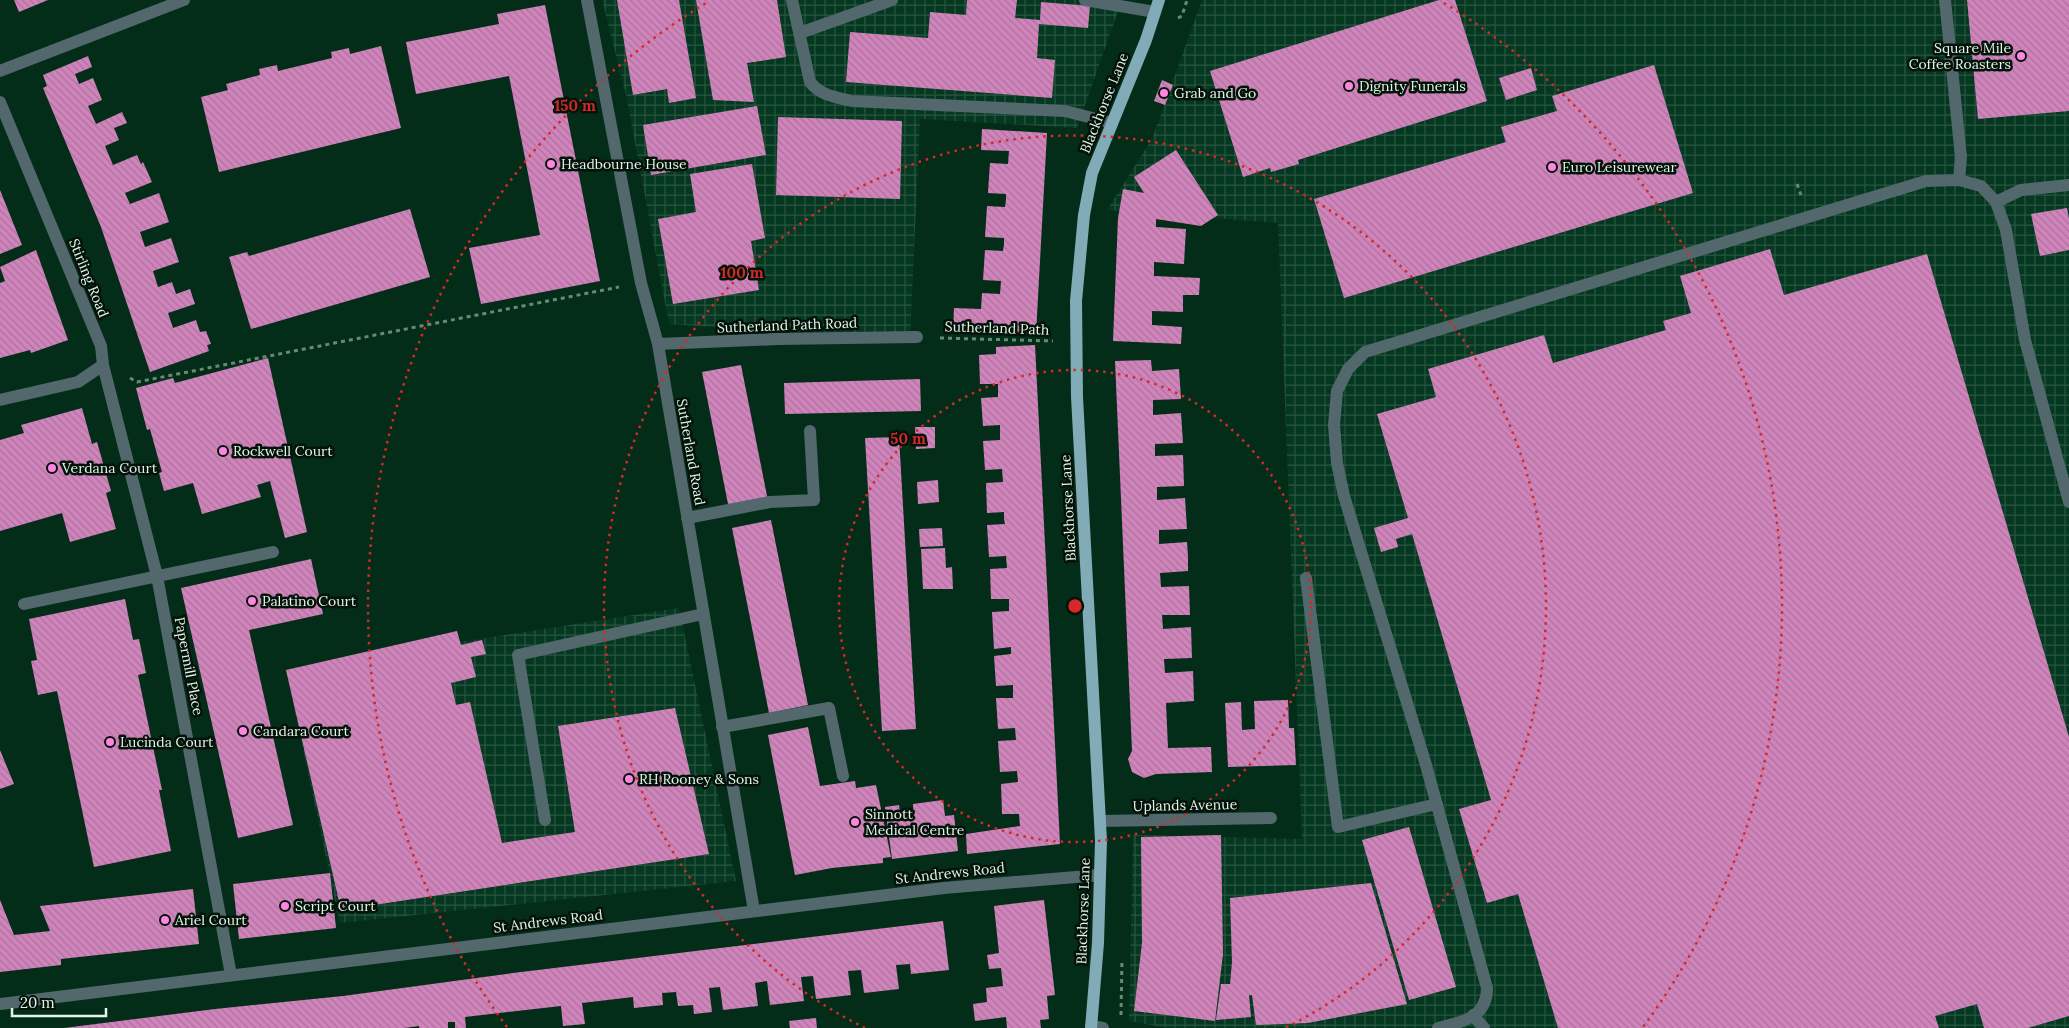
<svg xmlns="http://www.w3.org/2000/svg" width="2069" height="1028" viewBox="0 0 2069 1028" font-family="Lora,serif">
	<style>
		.industrial { fill: url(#industrial-grid) }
		.building { fill: url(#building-back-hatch) }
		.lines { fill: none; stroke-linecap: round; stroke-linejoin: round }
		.path { stroke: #698977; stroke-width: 3; stroke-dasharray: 4 4; stroke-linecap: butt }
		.minor { stroke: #53686d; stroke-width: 12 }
		.major { stroke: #80abb7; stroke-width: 12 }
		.ring { fill: none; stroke: #d62828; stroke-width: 2.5; stroke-dasharray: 2.5 5 }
		.poi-dot { fill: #fe86e0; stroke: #041209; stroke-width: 2 }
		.labels { text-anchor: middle; stroke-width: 5; stroke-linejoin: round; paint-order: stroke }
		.poi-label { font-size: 14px; fill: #e1f6e8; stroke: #041209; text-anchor: start }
		.street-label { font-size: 14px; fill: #e1f6e8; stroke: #041209 }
		.centre { fill: #d62828; stroke: #041209; stroke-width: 2.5 }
		.ring-label { font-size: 15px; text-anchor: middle; font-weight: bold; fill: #d62828; stroke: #041209; stroke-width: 5; stroke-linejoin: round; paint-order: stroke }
	</style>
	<defs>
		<pattern id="industrial-grid" width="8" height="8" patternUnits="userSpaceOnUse" patternTransform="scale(1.25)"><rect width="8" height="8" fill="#053820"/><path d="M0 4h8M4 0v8" fill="none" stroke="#295540"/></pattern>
		<pattern id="building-back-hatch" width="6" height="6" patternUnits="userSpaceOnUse" patternTransform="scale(1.25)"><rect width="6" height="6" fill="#d184bc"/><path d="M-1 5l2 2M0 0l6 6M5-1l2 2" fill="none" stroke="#a77399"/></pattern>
	</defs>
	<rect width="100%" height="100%" fill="#042d19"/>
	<path class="industrial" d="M602,0H1122L1077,128L920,119L910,340L669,324L626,95Z
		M1202,0H2069V1028H1168L1129,1021L1133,835L1302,839L1278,223L1107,210L1152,139Z
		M679,608L736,881L340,923L286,669Z"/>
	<path class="building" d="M14,0H48L19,12Z
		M617,0H679L696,98L669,103L667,89L633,95Z
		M696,0H777L786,57L747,63L754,102L713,100Z
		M967,0H1017L1015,18L1040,20L1041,2L1090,6L1088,28L1039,24L1037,58L1055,60L1052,98L846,82L850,32L928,38L930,12L966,15Z
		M1439,0H1455L1487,101L1298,160L1299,164L1271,172L1270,168L1243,177L1210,71Z
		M1967,0H2069V111L1978,119Z
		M545,5L600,281L481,304L469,248L540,235L509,76L416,94L406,42L499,24L497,14Z
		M381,46L401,128L219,172L201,97L228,90L226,84L260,75L259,69L277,65L278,71L332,58L331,52L349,48L350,54Z
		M88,56L92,67L75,74L79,84L93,78L97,88L102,100L88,106L96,124L122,112L127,123L114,128L119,140L105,146L113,165L137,155L141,164L143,162L152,182L125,193L130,204L159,193L169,222L140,232L145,247L171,238L179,262L153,271L158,287L172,282L176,294L190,289L195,304L168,313L173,328L196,320L200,332L206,331L211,344L207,345L209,351L150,372L101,227L43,88L47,86L43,75Z
		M1654,65L1693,193L1344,298L1314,199L1506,142L1501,127L1557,111L1552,96Z
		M1531,68L1537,90L1506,100L1499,78Z
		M1162,80L1173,85L1165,105L1154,101Z
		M757,106L766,155L651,175L643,125Z
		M778,117L902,121L900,199L776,195Z
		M982,129L1047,133L1036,334L953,330L954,308L981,309L982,293L1000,294L1001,281L983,280L985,250L1003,251L1004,244V238L985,237L987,206L1005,207L1006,200V194L988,193L989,177L990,163L1008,164L1009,151L981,150Z
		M1176,150L1218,215L1201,226L1156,219V227L1186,229L1185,245L1184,264L1154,262V276L1200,278L1199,295H1183V312L1152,311V325L1182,327L1181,344L1113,341L1118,218L1123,189L1144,193L1134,177Z
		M752,164L765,238L751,241L759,290L673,304L658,219L696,212L690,174Z
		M0,190L22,245L0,254Z
		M2067,208L2069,219V250L2040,256L2031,214Z
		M410,209L430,277L251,329L229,257L247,252L249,256Z
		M1770,249L1784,295L1927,254L2069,737V1016L2028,1028H1984L1977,1004L1935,1016L1939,1028H1558L1518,894L1487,903L1459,809L1491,800L1412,534L1396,539L1398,547L1381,552L1374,528L1408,518L1377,414L1436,397L1428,369L1544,335L1553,363L1666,330L1663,321L1691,313L1680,276Z
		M36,250L68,340L31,353L30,350L0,358V283L5,281L0,267Z
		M1035,345L1060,844L967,854L966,834L1020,826L1019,814H1002L1001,784L1018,782L1017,771L1000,772L998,741L1016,740L1015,728L998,729L996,698H1013V685L996,686L994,656L1011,654V647L994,649L992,612L1009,611V599H991L990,569L1007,568L1006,556L989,557L987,525L1005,524L1004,519V512L987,513L986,483L1003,482L1002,469L985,470L983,441L1000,440V425L983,426L981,398L998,397V384H980L979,355L996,354V347Z
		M268,358L307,532L285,538L270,481L257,485L261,497L202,514L193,483L164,491L159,473L162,472L150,429L147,430L136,388L173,378L175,383Z
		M1151,360L1152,371L1179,369L1181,399L1153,400V415L1181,413L1183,443L1155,444V456L1183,455L1184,486L1157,487V500L1185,498L1187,529L1159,530V544L1187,542L1188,557V571L1160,573L1161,587L1189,586L1190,615H1162L1163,629L1191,627L1192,658L1164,659L1165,673L1193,671L1194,701L1166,703L1168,748L1211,747L1212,772L1156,774L1144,778L1132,772L1128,759L1132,751L1115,361Z
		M741,365L768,501L729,509L702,372Z
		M920,379L921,411L785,414L784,383Z
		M82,408L92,444L97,442L111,491L106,493L116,529L70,542L62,513L0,531V440L24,433L21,425Z
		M915,427H935V448L916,449Z
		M899,437L916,729L882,731L865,438Z
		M938,480L939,502L918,504L917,482Z
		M771,520L808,705L769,713L732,528Z
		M942,528L943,546L920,547L919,529Z
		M945,548L946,568L952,567L953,589H923L921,549Z
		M311,559L323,614L249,630L293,825L238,838L181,588Z
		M125,599L133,640L139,639L146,673L138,675L162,790H159L171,851L94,867L57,691L38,695L31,661L37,660L29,619Z
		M457,631L461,645L482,640L486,654L471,657L476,677L451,683L456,705L470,702L502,843L575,832L558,726L675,708L709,854L341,910L286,670Z
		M1288,700L1289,728H1294L1296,765L1228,767L1225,703L1241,702L1242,730L1255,729L1254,701Z
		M808,727L820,786L855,781L856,788L876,785L891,857L883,858V863L832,868L795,875L768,735Z
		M0,750L14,784L0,789Z
		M943,800L945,816L954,815L958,851L892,859L885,807L899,805L901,821L909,820H914L913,804Z
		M1409,827L1456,987L1409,1000L1362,840Z
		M1221,835L1223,954L1215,1021L1134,1011L1142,943L1141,837Z
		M330,873L336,928L239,939L233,884Z
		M1371,883L1407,1004L1308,1023L1256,1025L1252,995H1249L1251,1017L1216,1020L1221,984H1230L1232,962L1230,898Z
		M193,889L199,944L61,959V965L0,972V900L14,935L50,931L40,906Z
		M1044,900L1055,995L1047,996L1049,1019L1040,1020L1041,1028H1007L1006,1017L975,1021L973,1004L987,1002L986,988L1003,986L1001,968L989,969L987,955L999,953L994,906Z
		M943,921L949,970L911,974L910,964L896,965L899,989L864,993L861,970L848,971L851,995L834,997L816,999L813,976L801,977L804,1001L770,1005L767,981L755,983L758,1006L723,1010L720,987L709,988L712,1012L694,1014L693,1005L678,1006L676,992L662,993L663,1005L634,1008L633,997L582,1003L585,1024L563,1026L561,1006L465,1017L466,1028H455V1022H448V1028H419V1026L404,1028H64L215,1009L343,996L513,973Z
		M816,1018L817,1028H790L789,1021Z"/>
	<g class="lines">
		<path class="path" d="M1178,18L1182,16L1187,0
			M1797,184L1801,195
			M940,338L1053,341
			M130,378L137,382L619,287
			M1121,1015L1122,959"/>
		<path class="minor" d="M587,0L641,283L658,344L754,911
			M792,0L810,82C821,96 835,97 852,101L1065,111L1112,123
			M1085,0L1155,12
			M1945,0L1961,157L1959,180
			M800,33L892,0
			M0,71L184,0
			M0,102L101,346L103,365L78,382L0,400
			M1996,202L2021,190L2069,185
			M658,344L777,339L917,337
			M103,365L157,576L231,975
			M687,518L770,502L814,500L810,431
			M1306,578L1338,827L1437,804
			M24,604L273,552
			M722,727L829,708L843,776
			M545,820L518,655L703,614
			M1100,821L1271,818
			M0,1004L944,888L1100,875
			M1473,1015L1484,1028
			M1091,1026L1103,1028
			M1438,1028C1462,1022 1487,1018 1487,988L1426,765L1344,496L1337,463L1334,425L1337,391L1348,369L1365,352L1926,181L1959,180L1981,186L1996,202L2006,230L2025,340L2069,502"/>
		<path class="major" d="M1091,1028L1098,943L1101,841L1077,397L1076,301L1084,215L1092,173L1146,40L1159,0"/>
	</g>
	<g class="ring">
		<circle cx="1075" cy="606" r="236"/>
		<path d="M865 1028A471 471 0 1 1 1285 1028"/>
		<path d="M507 1027A707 707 0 0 1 706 3M1444 3A707 707 0 0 1 1643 1027"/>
	</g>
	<g class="poi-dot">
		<circle cx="2021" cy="56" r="5"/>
		<circle cx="1349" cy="86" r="5"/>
		<circle cx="1164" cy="93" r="5"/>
		<circle cx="551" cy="164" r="5"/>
		<circle cx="1552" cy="167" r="5"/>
		<circle cx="223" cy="451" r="5"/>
		<circle cx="52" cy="468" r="5"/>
		<circle cx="252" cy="601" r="5"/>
		<circle cx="243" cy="731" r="5"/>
		<circle cx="110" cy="742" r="5"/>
		<circle cx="629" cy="779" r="5"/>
		<circle cx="855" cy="822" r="5"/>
		<circle cx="285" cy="906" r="5"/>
		<circle cx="165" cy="920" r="5"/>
	</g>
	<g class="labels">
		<g class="poi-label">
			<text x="2011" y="53" text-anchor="end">Square Mile<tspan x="2011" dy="16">Coffee Roasters</tspan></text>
			<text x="1359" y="91">Dignity Funerals</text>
			<text x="1174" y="98">Grab and Go</text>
			<text x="561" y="169">Headbourne House</text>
			<text x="1562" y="172">Euro Leisurewear</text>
			<text x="233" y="456">Rockwell Court</text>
			<text x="62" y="473">Verdana Court</text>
			<text x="262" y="606">Palatino Court</text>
			<text x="253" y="736">Candara Court</text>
			<text x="120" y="747">Lucinda Court</text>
			<text x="639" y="784">RH Rooney &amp; Sons</text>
			<text x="865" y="819">Sinnott<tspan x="865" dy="16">Medical Centre</tspan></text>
			<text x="295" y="911">Script Court</text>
			<text x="175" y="925">Ariel Court</text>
		</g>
		<g class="street-label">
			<text transform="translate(1104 103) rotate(-68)" y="5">Blackhorse Lane</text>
			<text transform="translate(89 278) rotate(68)" y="5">Stirling Road</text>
			<text transform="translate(787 325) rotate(-2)" y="5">Sutherland Path Road</text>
			<text transform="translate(997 328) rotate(2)" y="5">Sutherland Path</text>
			<text transform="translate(691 452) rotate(80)" y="5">Sutherland Road</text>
			<text transform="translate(1068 508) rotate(-93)" y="5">Blackhorse Lane</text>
			<text transform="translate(189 666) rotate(79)" y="5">Papermill Place</text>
			<text transform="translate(1185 805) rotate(-1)" y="5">Uplands Avenue</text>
			<text transform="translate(950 873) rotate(-6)" y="5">St Andrews Road</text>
			<text transform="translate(1083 911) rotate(-88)" y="5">Blackhorse Lane</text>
			<text transform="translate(548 921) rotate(-7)" y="5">St Andrews Road</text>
		</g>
	</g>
	<circle cx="1075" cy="606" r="8" class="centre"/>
	<g class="ring-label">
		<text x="575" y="111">150 m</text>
		<text x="742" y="278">100 m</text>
		<text x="908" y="444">50 m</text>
	</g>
	<path d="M12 1008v8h94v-8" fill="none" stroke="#e1f6e8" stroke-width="2.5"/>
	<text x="20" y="1008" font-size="15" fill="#e1f6e8" stroke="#041209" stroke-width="4" paint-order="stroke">20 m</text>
</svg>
